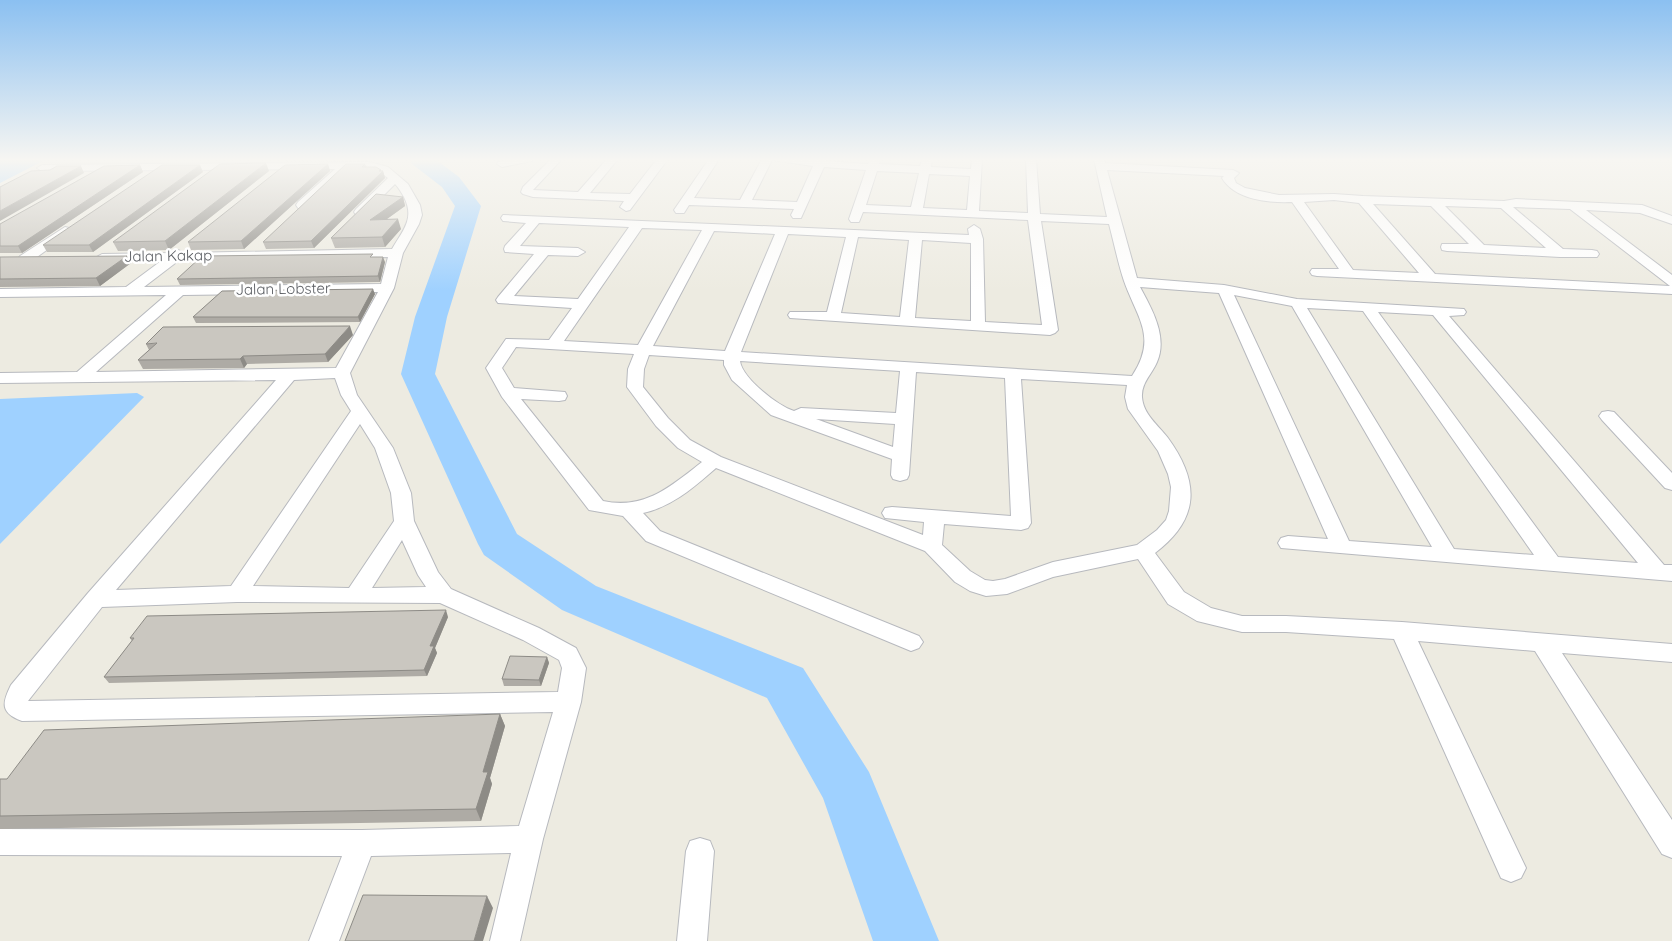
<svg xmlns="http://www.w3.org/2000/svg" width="1672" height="941" viewBox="0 0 1672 941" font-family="Quicksand,sans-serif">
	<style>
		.water { fill: #9fd1ff }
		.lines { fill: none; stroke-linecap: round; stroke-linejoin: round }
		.river { fill: #9fd1ff; fill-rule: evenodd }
		.street-casing { stroke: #b7b9be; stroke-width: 2 }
		.street { fill: #fff; fill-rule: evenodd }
		.wall { fill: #aeaba5 }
		.shaded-wall { fill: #8d8b86 }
		.building { fill: #cac7c0; stroke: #8d8b86 }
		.labels { text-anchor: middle; stroke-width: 5; stroke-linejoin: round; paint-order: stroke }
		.far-street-label { font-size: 15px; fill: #5a5d62; stroke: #fff }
	</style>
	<rect width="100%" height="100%" fill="#edebe1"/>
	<path class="water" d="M0,159H47L0,183Z
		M137,393L144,397L0,544V399Z"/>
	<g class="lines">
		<path class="river" d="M409,159H435L459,177L481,206L447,317L435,374L517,534L596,586L803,668L869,772L939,941H873L823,798L767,698L562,610L484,555L478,544L401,374L415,317L455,206L442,187L412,164Z"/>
		<defs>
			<path id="street" d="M511,159H533L532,161L502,167L497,164L498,162Z
				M551,159H562L533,190L578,192L607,159H618L590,193L630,194L657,159H668L630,210L626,211L620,207L624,201L533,197L523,194L521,192L523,187Z
				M709,159H719L694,198L740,200L762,159H827L826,161L868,164L870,159H880L879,164L920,166L922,159H932L931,167L971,169L972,159H982L979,211L1028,213L1026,159H1036L1040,214L1107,217L1094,159H1104L1105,163L1233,170L1239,173L1234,178L1236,183L1245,188L1279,195L1334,194L1363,196L1504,201L1516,199L1642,205L1672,216V224L1640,213L1586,210L1672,275V294L1317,276L1312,275L1310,272L1312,269H1339L1292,202C1269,203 1235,200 1222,178L1224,176L1107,170L1137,278L1224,285L1297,299L1464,309L1466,312L1464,315L1449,316L1664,565H1672V581L1281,548L1278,543L1281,538L1288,536L1328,539L1219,293L1140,287C1152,309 1168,337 1157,362C1152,374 1141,383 1142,397C1143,414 1158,425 1168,438C1200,482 1200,519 1155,553L1184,592L1211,608L1242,616H1286L1402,622L1672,644V662L1562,653L1672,820V858L1662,854L1535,651L1418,641L1526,868L1521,878L1511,882L1501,878L1394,639L1286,632H1242L1197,621L1168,604L1138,559L1053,577L1007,594L986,596L970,591L955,582L925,551L716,468C694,487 672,507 643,513L660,531L919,636L923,642L919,648L911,651L646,541L623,516L589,510L502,397L486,368L506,339L549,340L572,308L498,303L496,300L498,297L534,254L505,252L504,249L505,246L526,223L503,221L501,218L503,215L969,235L968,229L974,225L980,229L983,239L985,322L1042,325L1028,220L863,212L859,222H851L849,219L866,170L824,167L801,218H793L791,215L794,209L689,205L684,213H676L674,210ZM772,160L813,166L797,202L752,200ZM877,171L919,173L911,207L866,205ZM929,174L970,176L967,210L923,208ZM1334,200L1359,203L1419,273L1353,270L1304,202ZM1373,204L1431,206L1469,244H1442L1441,247L1442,250L1447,251L1560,257H1597L1599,254L1597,251L1592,250L1563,249L1513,207L1570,209L1670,286L1435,274ZM1445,206L1501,208L1546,248L1484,245ZM1041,221L1109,224C1114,243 1118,263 1124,281C1137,318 1158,337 1132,376L741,352L788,234L846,237L827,312H790L788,315L790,318L1050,335L1055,333L1058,330ZM539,223L629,227L578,299L514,296L548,255L578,256L585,252L578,248L520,246ZM642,228L702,230L638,345L564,341ZM714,231L775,234L725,351L653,346ZM858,237L909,240L900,317L841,313ZM922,240L971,243V321L915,318ZM1234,295L1292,306L1432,547L1349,541ZM1307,308L1363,311L1534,555L1454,549ZM1378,312L1433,315L1638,563L1558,557ZM516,347L634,354L628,369L627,387L656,426L678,448L702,462C671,486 645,510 603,501L521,399L559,401L565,400L567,396L565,392L514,388L502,368ZM649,355L724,360V365L732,380L771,415L892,459L891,475L893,479L900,481L907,479L909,475L916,372L1005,378L1011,516L892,507L885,508L882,513L885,518L924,522L923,535L721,457L690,440L668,418L643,387L644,369ZM740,361L900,371L896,413L801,408L794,411C778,406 742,378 740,361ZM1021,379L1127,385L1125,397L1128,409L1158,451L1168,474L1171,487L1169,511L1166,520L1157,530L1137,545L1053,562L1005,579L993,581L985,580L970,571L942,545L944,524L1021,530L1028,528L1031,523ZM816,419L895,424L893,447Z
				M369,162L388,167L408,184L420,205L422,215L419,224L403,253L394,288L350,373L357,395L393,448L411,493L414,521L438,572L451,589L539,628L576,648L586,668L581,702L543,839L520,941H490L511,853L371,856L339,941H309L342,856L0,855V829L362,830L519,826L553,712L22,721C0,713 2,703 11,685L88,593L276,380L0,383V373L77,372L166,295L0,297V289L126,287L161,261H97L95,258L102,254L171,253L178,250L184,253L392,249C403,230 415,219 404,197C401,192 399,188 395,184L364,215H356L354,212L356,209L388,178C375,167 363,168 348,168L306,208H298L296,205L298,202L335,169L42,171L37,168L42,165ZM388,257L381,284L144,287L178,261ZM378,292L336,368L96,372L183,295ZM335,378L341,395L351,411L231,586L116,590L294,380ZM360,424L375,448L391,493L394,521L349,588L253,586ZM402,540L418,575L426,587L372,588ZM237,602L440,603L523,640L559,660L562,668L558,692L28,701L102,607Z
				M65,227L69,228L71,231L69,234L30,262H20L18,259L20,256Z
				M1608,411L1614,412L1672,473V490L1665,488L1602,420L1599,416L1602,412Z
				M700,838L710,841L714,851L707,941H677L686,851L690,841Z"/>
		</defs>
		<use href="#street" class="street-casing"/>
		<use href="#street" class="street"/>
	</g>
	<path class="wall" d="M328,164L330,171L244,249L191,250L188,242Z
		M365,164L367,167L383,171L385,178L314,248L266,249L263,242Z
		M140,165L143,172L22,253H0V224Z
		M269,171L169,250L118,251L113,242Z
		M203,172L93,252H47L43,245Z
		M403,197L405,206L387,219L401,229L385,247L335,248L331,238Z
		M127,256L131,263L100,286L0,287V257Z
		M385,262L380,282L180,285L177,279Z
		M375,294L360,322L196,323L193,317Z
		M353,335L328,362L247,364L244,368L143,369L138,360L149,350L146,344Z
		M448,617L435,648L437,653L427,676L109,683L104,677L132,641L130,638Z
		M547,657L549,663L541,686H504L502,679Z
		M500,714L505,726L490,778L492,784L481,821L0,829V779H7Z"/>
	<path class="shaded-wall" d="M266,163L269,171L169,250L165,241Z
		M328,164L330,171L244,249L241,241Z
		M140,165L143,172L22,253L18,246Z
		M200,165L203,172L93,252L89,245Z
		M81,166L84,173L0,221V211Z
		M381,170L382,173L383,171L385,178L314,248L311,241Z
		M403,197L405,206L373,229L370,220Z
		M398,219L401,229L385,247L382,237Z
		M127,256L131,263L100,286L96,278Z
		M383,257L385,262L380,282L378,276Z
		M373,289L375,294L360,322L358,317Z
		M350,326L353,335L328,362L325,354Z
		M243,356L247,364L244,368L240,359Z
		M446,610L448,617L435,648L437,653L427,676L424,670L430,646Z
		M547,657L549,663L541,686L539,680Z
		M500,714L505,726L490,778L492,784L481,821L476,809L483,772Z
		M487,896L493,908L483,941H474Z"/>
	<path class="building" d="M266,163L165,241L113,242L220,164Z
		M328,164L241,241L188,242L285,165Z
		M346,164H365L362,167H376L381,170L379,171H383L311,241L263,242Z
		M140,165L18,246H0V224L104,166Z
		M162,165H200L89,245H43Z
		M57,166H81L0,211V187L31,171L50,170Z
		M376,194L403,197L370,220L398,219L382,237L331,238Z
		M373,254L370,257H383L378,276L177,279L202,256Z
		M127,256L96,278L0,279V257Z
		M373,289L358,317H193L222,291Z
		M350,326L325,354L243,356L240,359L138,360L157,343L146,344L163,327Z
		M446,610L430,646H434L424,670L104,677L134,638H130L147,616Z
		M510,656L547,657L539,680L502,679Z
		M500,714L483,772H488L476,809L0,816V779H7L44,730Z
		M363,895L487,896L474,941H345Z"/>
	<linearGradient id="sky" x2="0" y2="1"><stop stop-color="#8bc0f1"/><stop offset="0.55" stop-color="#f7f6f2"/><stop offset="1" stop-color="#f7f6f2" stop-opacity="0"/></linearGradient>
	<rect width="1672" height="291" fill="url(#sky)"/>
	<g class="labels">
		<g class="far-street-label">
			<text transform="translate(168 256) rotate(-1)" y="5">Jalan Kakap</text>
			<text transform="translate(283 289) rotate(-1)" y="5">Jalan Lobster</text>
		</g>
	</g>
</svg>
